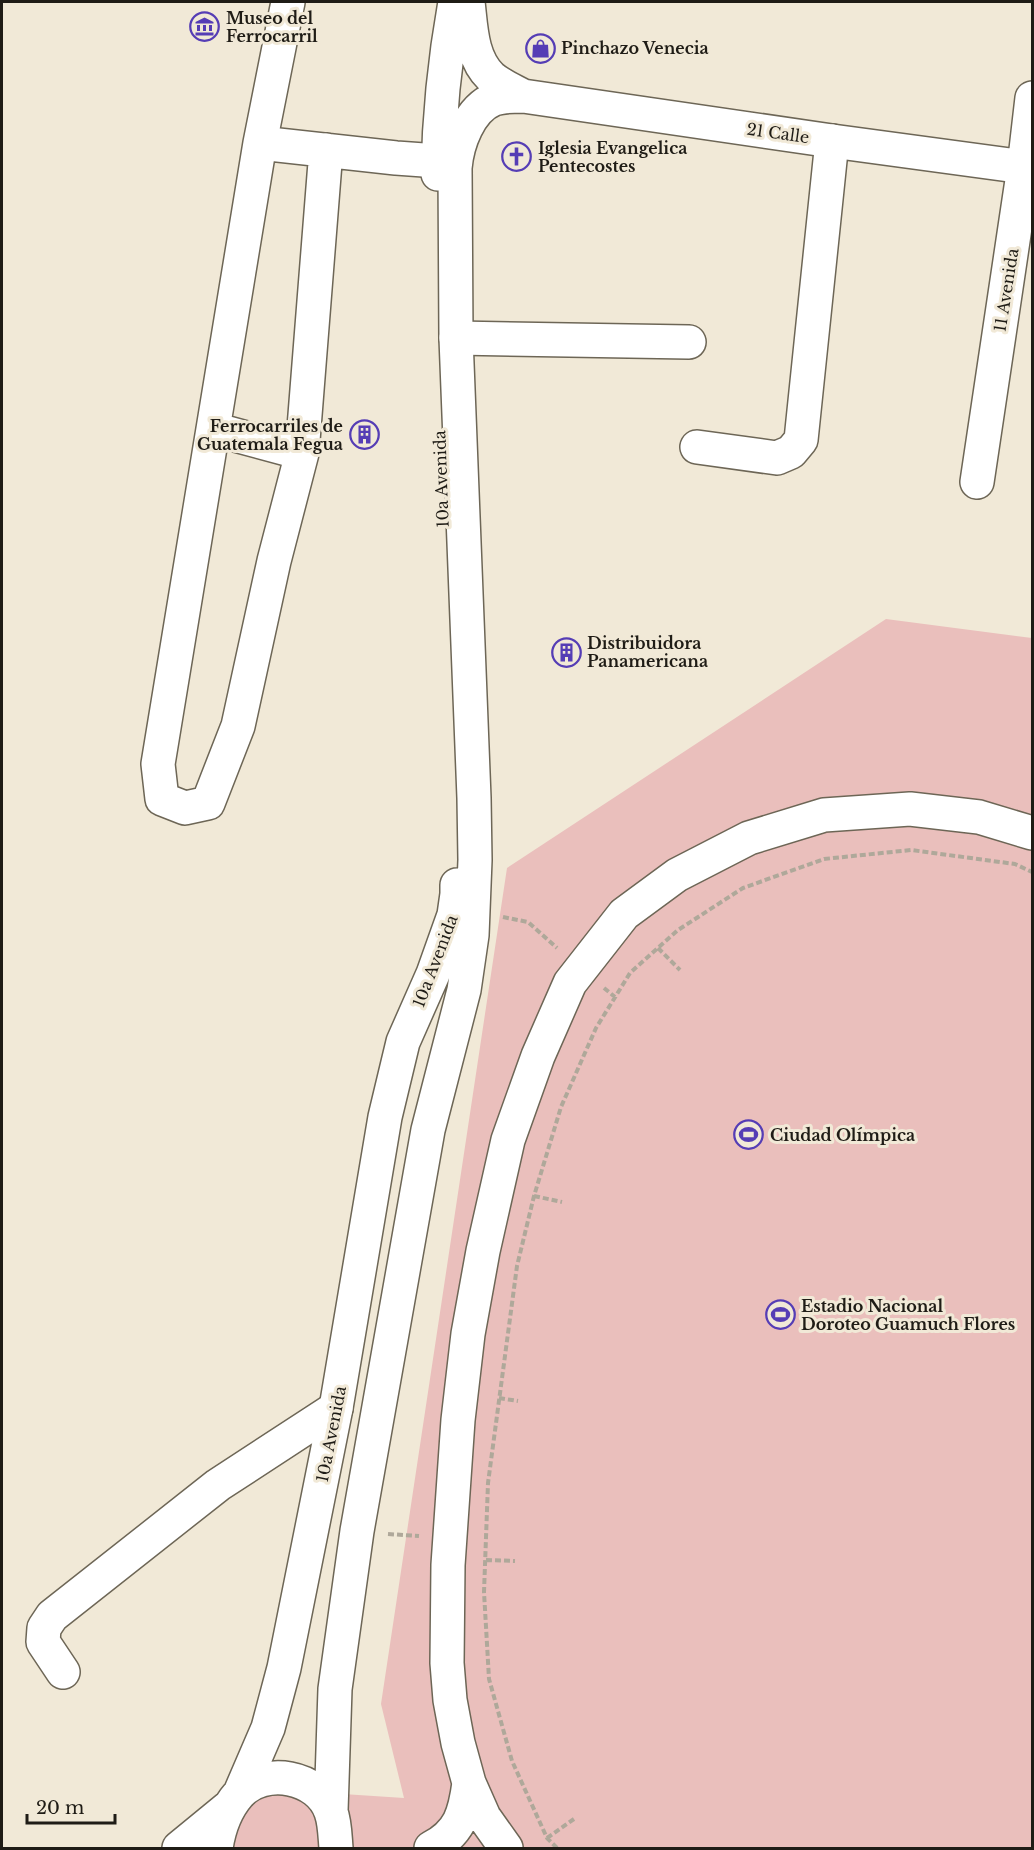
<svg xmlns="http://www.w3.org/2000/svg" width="1034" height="1850" viewBox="0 0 1034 1850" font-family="'Libre Baskerville',serif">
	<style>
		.park { fill: #eabfbc }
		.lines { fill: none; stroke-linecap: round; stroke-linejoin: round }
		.minor-casing { stroke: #6d6656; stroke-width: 36 }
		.major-casing { stroke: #6d6656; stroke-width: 36 }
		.path { stroke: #afa89a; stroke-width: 4; stroke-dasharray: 6 3; stroke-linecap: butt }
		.minor { stroke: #fff; stroke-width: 33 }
		.major { stroke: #fff; stroke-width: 33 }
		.labels { text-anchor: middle; stroke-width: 6; stroke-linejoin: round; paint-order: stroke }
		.poi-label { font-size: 16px; font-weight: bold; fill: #1f1c16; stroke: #f1e9d7; text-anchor: start }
		.street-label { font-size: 16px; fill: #1f1c16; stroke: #f1e9d7 }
	</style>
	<rect width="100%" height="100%" fill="#f1e9d7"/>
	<path class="park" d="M886,619L1032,638V1848H166L236,1782L343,1794L404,1798L381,1704L507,868Z"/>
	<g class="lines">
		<defs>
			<path id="minor" d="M288,2L260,143L158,764L162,799L185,808L208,803L238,726L274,561L302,453L326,150
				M260,143L396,158L438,161
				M456,338L689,342
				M213,429L302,453
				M697,447L777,458L791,452L801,440L832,141
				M977,482L1024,167L1032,168
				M63,1672L43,1642L44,1628L52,1616L218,1485L336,1408
				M431,1848C460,1833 465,1813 469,1783
				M506,1848L484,1817L469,1783L458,1743L450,1700L447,1663L448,1565L458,1420L468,1334L483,1251L508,1140L538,1056L570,983L624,914L677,875L749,838L824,815L910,809L979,817L1032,833"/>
			<path id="major" d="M468,2C471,27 471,58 491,77C500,85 512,90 523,96
				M438,174C439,116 445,58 455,2
				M240,1793L268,1728L284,1668L336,1408L385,1117L403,1042L433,974L454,915L457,894V885
				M331,1811L335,1689L357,1531L428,1130L464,990L472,935L475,860L474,798L456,338L455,168C457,144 469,109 494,99C503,96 514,96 523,96L832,141L1024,167L1032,98
				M179,1848L229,1807
				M216,1848C219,1828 225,1810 239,1794C264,1766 319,1776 331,1812C335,1823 335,1837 336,1848"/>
		</defs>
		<use href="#minor" class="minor-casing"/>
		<use href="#major" class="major-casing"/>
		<path class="path" d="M503,917L528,922L557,948
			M658,948L680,970
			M604,988L615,997
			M534,1196L562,1202
			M499,1398L518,1401
			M388,1534L419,1536
			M486,1560L515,1561
			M547,1838L574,1819
			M557,1848L547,1838L512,1761L489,1679L484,1592L488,1483L517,1266L534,1196L561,1107L596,1028L630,973L678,930L743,888L824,859L911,850L1015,864L1032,872"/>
		<use href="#minor" class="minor"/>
		<use href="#major" class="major"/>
	</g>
	<defs>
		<symbol id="museum-ring" viewBox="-11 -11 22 22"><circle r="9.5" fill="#f1e9d7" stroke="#553db5" stroke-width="1.5"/><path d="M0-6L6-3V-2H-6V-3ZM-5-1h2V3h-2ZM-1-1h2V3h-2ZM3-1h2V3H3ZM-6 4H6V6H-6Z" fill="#553db5"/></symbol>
		<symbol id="shop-ring" viewBox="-11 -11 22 22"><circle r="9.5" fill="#f1e9d7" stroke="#553db5" stroke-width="1.5"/><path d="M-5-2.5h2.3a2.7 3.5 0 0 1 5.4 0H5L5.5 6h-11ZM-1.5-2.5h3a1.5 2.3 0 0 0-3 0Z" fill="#553db5"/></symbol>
		<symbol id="church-ring" viewBox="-11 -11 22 22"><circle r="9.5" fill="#f1e9d7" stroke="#553db5" stroke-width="1.5"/><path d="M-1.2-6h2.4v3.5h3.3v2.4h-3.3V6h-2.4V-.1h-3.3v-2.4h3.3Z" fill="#553db5"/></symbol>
		<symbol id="building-ring" viewBox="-11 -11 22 22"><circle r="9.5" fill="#f1e9d7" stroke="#553db5" stroke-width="1.5"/><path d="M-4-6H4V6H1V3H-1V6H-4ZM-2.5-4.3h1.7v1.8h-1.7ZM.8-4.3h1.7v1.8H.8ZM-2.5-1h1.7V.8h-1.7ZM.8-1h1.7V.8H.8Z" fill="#553db5"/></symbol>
		<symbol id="stadium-ring" viewBox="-11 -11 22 22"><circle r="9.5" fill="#f1e9d7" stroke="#553db5" stroke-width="1.5"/><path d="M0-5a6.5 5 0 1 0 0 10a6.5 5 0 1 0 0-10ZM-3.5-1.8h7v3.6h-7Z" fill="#553db5"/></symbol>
	</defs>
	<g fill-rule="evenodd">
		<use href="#museum-ring" x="188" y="10" width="33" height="33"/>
		<use href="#shop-ring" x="524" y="32" width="33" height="33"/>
		<use href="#church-ring" x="500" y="140" width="33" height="33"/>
		<use href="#building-ring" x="348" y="418" width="33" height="33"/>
		<use href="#building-ring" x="550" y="636" width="33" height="33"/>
		<use href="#stadium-ring" x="732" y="1118" width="33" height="33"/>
		<use href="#stadium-ring" x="764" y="1298" width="33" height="33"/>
	</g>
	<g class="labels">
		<g class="poi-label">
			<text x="226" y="24">Museo del<tspan x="226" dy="18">Ferrocarril</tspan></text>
			<text x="561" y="54">Pinchazo Venecia</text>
			<text x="538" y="154">Iglesia Evangelica<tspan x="538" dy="18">Pentecostes</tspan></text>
			<text x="343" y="432" text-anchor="end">Ferrocarriles de<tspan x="343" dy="18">Guatemala Fegua</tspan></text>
			<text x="587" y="649">Distribuidora<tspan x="587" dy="18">Panamericana</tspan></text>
			<text x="770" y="1141">Ciudad Olímpica</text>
			<text x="801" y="1312">Estadio Nacional<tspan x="801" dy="18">Doroteo Guamuch Flores</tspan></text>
		</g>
		<g class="street-label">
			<text transform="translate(778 133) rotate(8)" y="6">21 Calle</text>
			<text transform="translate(1006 290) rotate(-81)" y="6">11 Avenida</text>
			<text transform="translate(441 479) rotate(-92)" y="6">10a Avenida</text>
			<text transform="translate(435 961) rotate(-69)" y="6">10a Avenida</text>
			<text transform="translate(331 1434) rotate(-79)" y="6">10a Avenida</text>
		</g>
	</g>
	<rect width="1034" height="1850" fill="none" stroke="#1f1c16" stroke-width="6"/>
	<path d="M27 1814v9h88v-9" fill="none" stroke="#1f1c16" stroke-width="3"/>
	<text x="36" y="1814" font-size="18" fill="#1f1c16" stroke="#f1e9d7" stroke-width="4.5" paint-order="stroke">20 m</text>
</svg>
